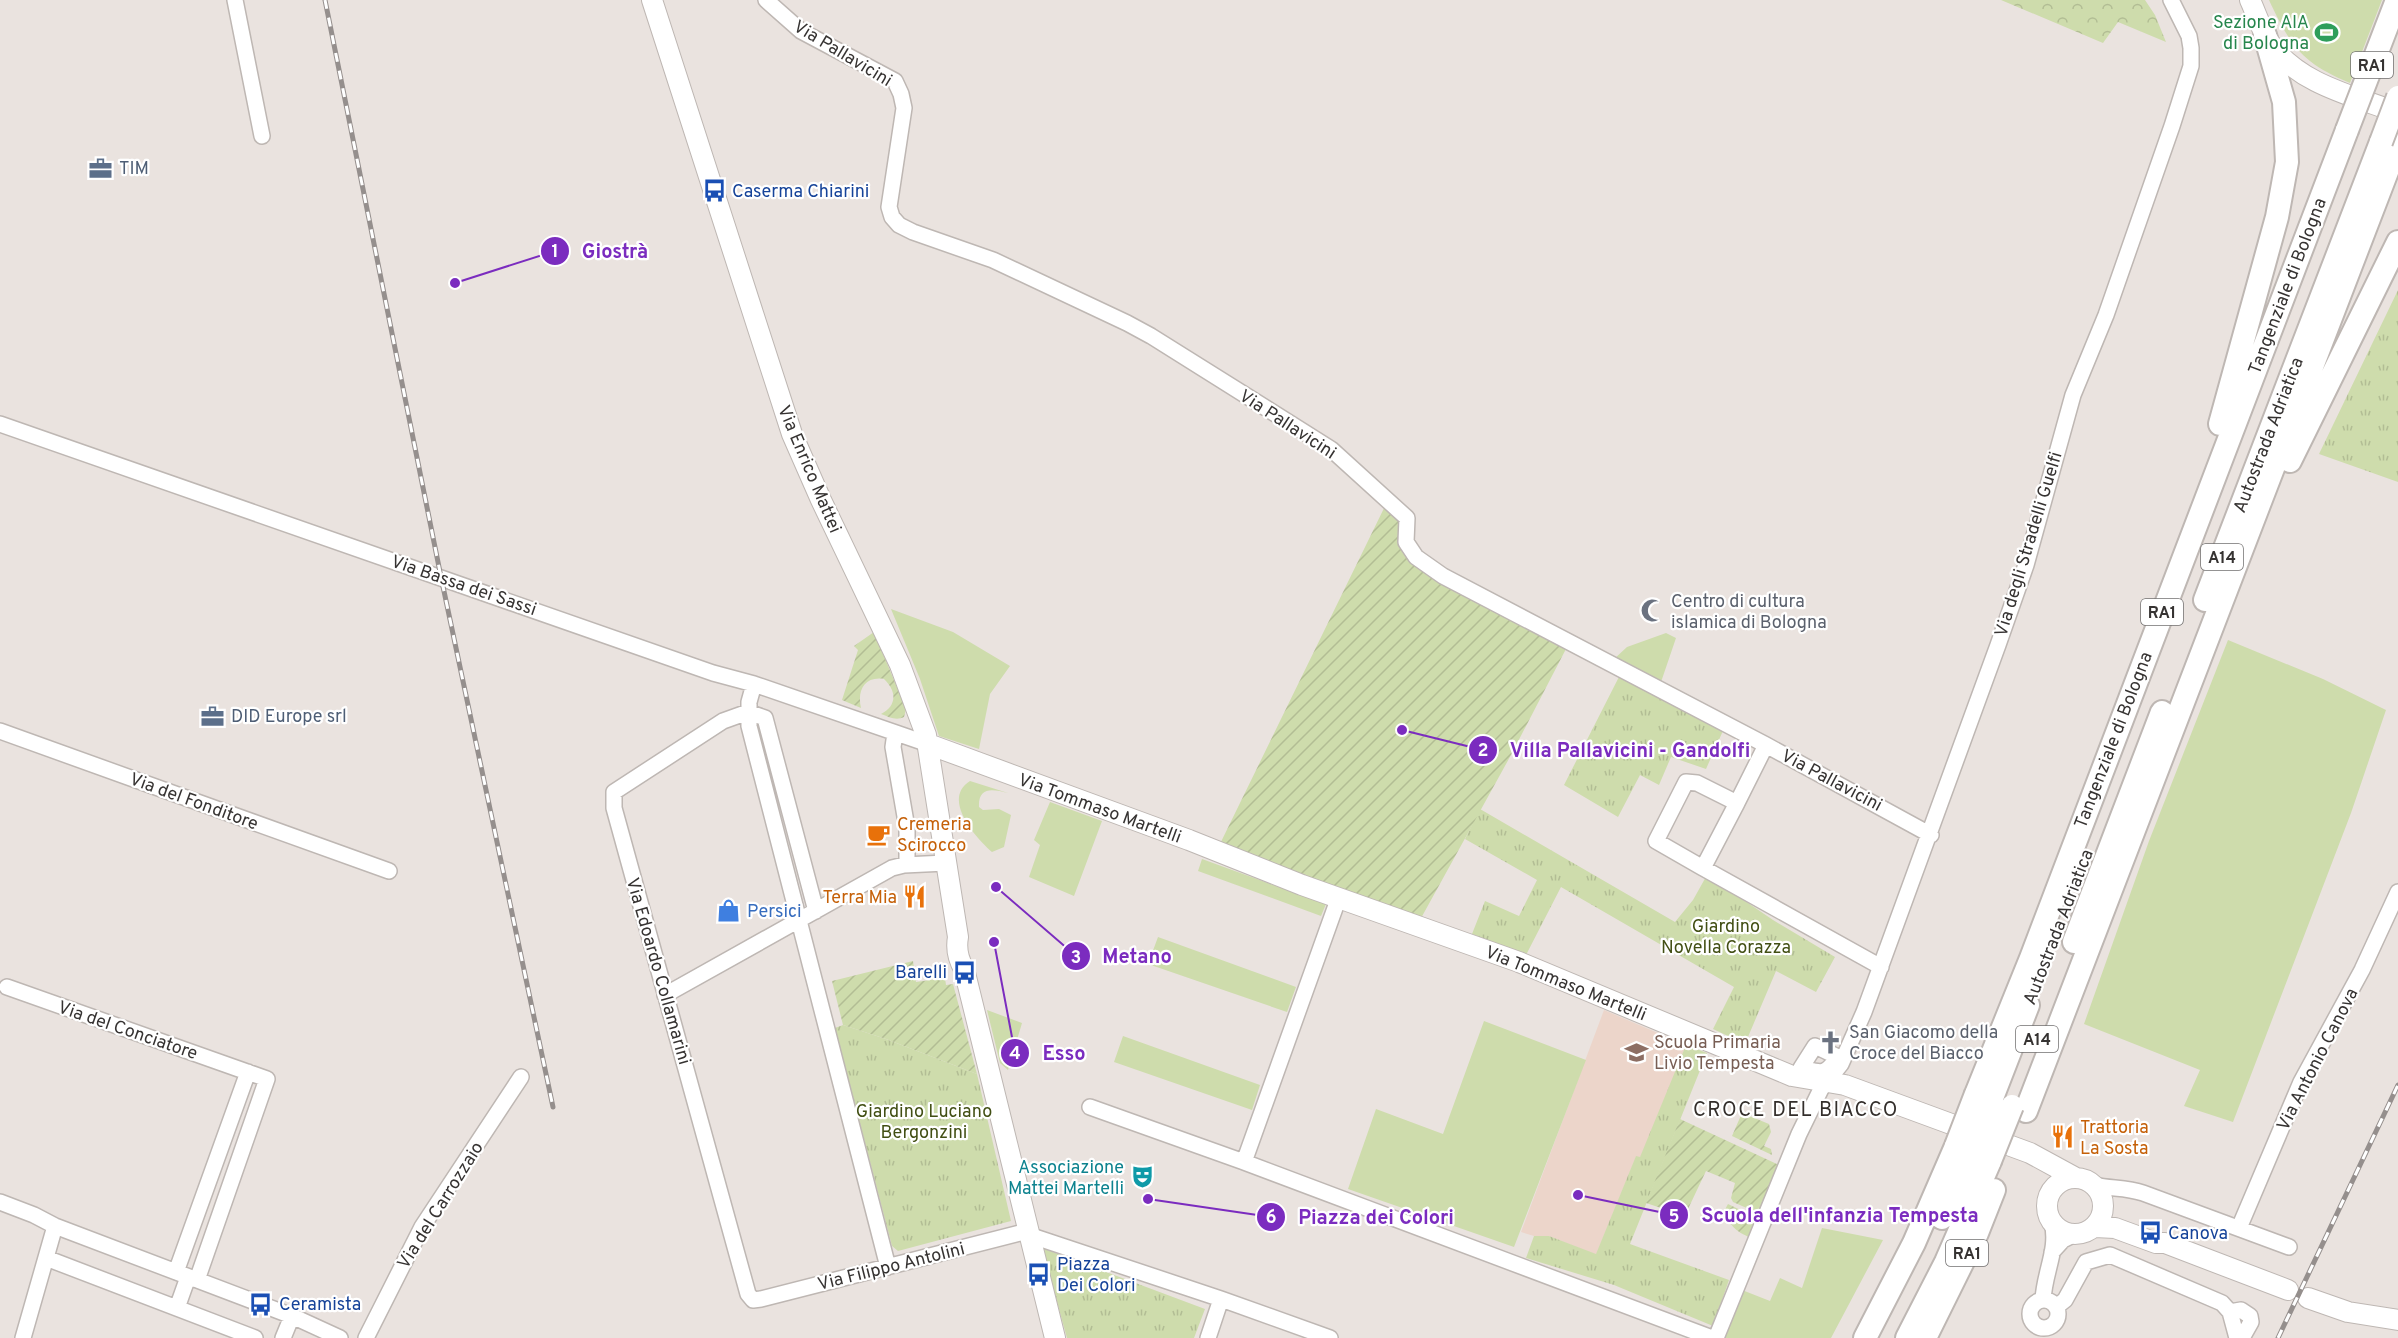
<svg xmlns="http://www.w3.org/2000/svg" width="2398" height="1338" viewBox="0 0 2398 1338" font-family="Overpass,sans-serif">
	<style>
		.education { fill: #ecd5ca }
		.grass { fill: #cedcac }
		.forest { fill: url(#forest-crowns) }
		.park { fill: url(#park-tufts) }
		.garden { fill: url(#garden-furrows) }
		.lines { fill: none; stroke-linecap: round; stroke-linejoin: round }
		.minor-casing { stroke: #beb7b3; stroke-width: 18 }
		.major-casing { stroke: #beb7b3; stroke-width: 22 }
		.highway-casing { stroke: #beb7b3; stroke-width: 26 }
		.minor { stroke: #fff; stroke-width: 15 }
		.major { stroke: #fff; stroke-width: 20 }
		.highway { stroke: #fff; stroke-width: 22 }
		.rail-casing { stroke: #958f8d; stroke-width: 5 }
		.rail { stroke: #fff; stroke-width: 3; stroke-dasharray: 9; stroke-linecap: butt }
		.highway-bridge-casing { stroke: #beb7b3; stroke-width: 26; stroke-linecap: butt }
		.highway-bridge { stroke: #fff; stroke-width: 22 }
		.labels { text-anchor: middle; stroke-width: 4.5; stroke-linejoin: round; paint-order: stroke }
		.shield { fill: #fff; stroke: #727070; stroke-width: 1.5 }
		.shield-label { font-size: 16px; font-weight: bold; fill: #363332 }
		.leisure-label { font-size: 18px; fill: #27864d; stroke: #fff; text-anchor: end }
		.street-label { font-size: 18px; fill: #363332; stroke: #fff }
		.service-label { font-size: 18px; fill: #4e5e75; stroke: #fff; text-anchor: start }
		.transit-label { font-size: 18px; fill: #164399; stroke: #fff; text-anchor: start }
		.worship-label { font-size: 18px; fill: #5b616d; stroke: #fff; text-anchor: start }
		.food-label { font-size: 18px; fill: #c56008; stroke: #fff; text-anchor: start }
		.shop-label { font-size: 18px; fill: #366cbe; stroke: #fff; text-anchor: start }
		.park-label { font-size: 18px; fill: #424f14; stroke: #fff }
		.education-label { font-size: 18px; fill: #785e54; stroke: #fff; text-anchor: start }
		.culture-label { font-size: 18px; fill: #0d838f; stroke: #fff; text-anchor: end }
		.neighbourhood-label { font-size: 20px; letter-spacing: 1.5px; fill: #332e2b; stroke: #fff }
		.leader { fill: none; stroke: #7b2cbf; stroke-width: 2 }
		.callout-dot { fill: #7b2cbf; stroke: #fff; stroke-width: 2 }
		.mark-label { font-size: 18px; text-anchor: middle; font-weight: bold; fill: #fff }
		.callout-label { font-size: 20px; text-anchor: middle; font-weight: bold; fill: #7b2cbf; stroke: #fff; stroke-width: 4.5; stroke-linejoin: round; paint-order: stroke }
	</style>
	<defs>
		<pattern id="forest-crowns" width="20" height="18" patternUnits="userSpaceOnUse" patternTransform="scale(1.5)"><rect width="20" height="18" fill="#cedcac"/><path d="M2 6a3 3 0 1 1 6 0M12 15a3 3 0 1 1 6 0" fill="none" stroke="#b2bd94"/></pattern>
		<pattern id="park-tufts" width="24" height="20" patternUnits="userSpaceOnUse" patternTransform="scale(1.5)"><rect width="24" height="20" fill="#cedcac"/><path d="M3 7l-1-3M5 7V3M7 7l1-3M15 17l-1-3M17 17v-4M19 17l1-3" fill="none" stroke="#b2bd94"/></pattern>
		<pattern id="garden-furrows" width="10" height="10" patternUnits="userSpaceOnUse" patternTransform="scale(1.5)"><rect width="10" height="10" fill="#cedcac"/><path d="M-1 1l2-2M0 10L10 0M9 11l2-2" fill="none" stroke="#b2bd94"/></pattern>
	</defs>
	<rect width="100%" height="100%" fill="#eae3df"/>
	<path class="education" d="M1604,1010L1686,1045L1670,1087L1640,1158L1636,1157L1596,1255L1549,1236H1534L1521,1232Z"/>
	<path class="grass" d="M2269,0H2382L2350,83C2302,63 2291,47 2269,0Z
		M891,609L953,632L1010,666L990,694L979,749L939,736L920,679Z
		M1666,633L1676,638L1660,685L1613,660L1627,647Z
		M2228,640L2323,679L2386,710L2351,813L2233,1122L2184,1106L2200,1070L2084,1024L2149,841Z
		M970,781L1008,793C993,789 978,786 979,807L983,810L999,809L1011,815L1004,847L992,852C976,838 941,799 970,781Z
		M1050,802L1102,821L1074,896L1029,877L1040,845L1034,840Z
		M1202,859L1326,904L1321,916L1198,871Z
		M1158,937L1296,987L1287,1012L1148,964Z
		M987,1010L1022,1023L1008,1070L1000,1063Z
		M1484,1021L1586,1060L1514,1247L1348,1189L1376,1109L1443,1134Z
		M1123,1036L1260,1085L1252,1110L1114,1062Z
		M1822,1228L1883,1240L1831,1338H1725L1742,1290L1770,1301L1780,1278L1802,1288Z"/>
	<path class="forest" d="M2001,0H2145L2155,15L2166,42L2118,22L2103,43Z"/>
	<path class="park" d="M2398,290V482L2319,454Z
		M1623,669L1726,724L1706,769L1671,757L1659,785L1640,775L1618,817L1564,785Z
		M1480,809L1675,922L1693,900L1707,875L1773,920L1835,957L1816,992L1776,971L1745,1044L1713,1029L1734,987L1561,887L1526,955L1472,934L1485,901L1519,916L1537,880L1465,839Z
		M843,1025L886,1039L977,1074L1011,1221L898,1251L892,1246L835,1028Z
		M1686,1045L1707,1053L1630,1244L1729,1280L1713,1326L1614,1285L1526,1258L1534,1236H1549L1596,1254L1636,1156L1640,1157Z
		M1042,1248L1205,1309L1194,1338H1067Z"/>
	<path class="garden" d="M1388,500L1407,518L1416,557L1567,647L1511,755L1420,920L1218,848Z
		M874,632L906,709L904,717C896,721 889,717 881,714C897,706 897,691 884,679C864,676 857,691 861,708L842,700L858,650L854,646Z
		M913,961L916,982L945,978L946,985L953,984L977,1074L886,1039L843,1025L832,981Z
		M1742,1113L1769,1124L1771,1132L1764,1146L1771,1149L1772,1155L1732,1136Z
		M1680,1119L1779,1165L1758,1213L1733,1202L1731,1198L1735,1183L1706,1171L1688,1209L1670,1211L1646,1203Z
		M1728,1204L1757,1218L1749,1237C1731,1229 1735,1226 1722,1215Z"/>
	<g class="lines">
		<defs>
			<path id="minor" d="M235,0L262,136
				M766,0L801,31L895,81L901,94L904,108L889,207L892,217L899,225L913,232L993,260L1127,323L1151,336L1331,449L1407,518L1406,542L1416,557L1443,576L1766,745L1931,835
				M0,424L713,673L754,684L928,744
				M754,684L749,702V726L888,1267
				M0,731L389,871
				M895,733L893,747L907,828V865
				M1737,803L1703,868L1881,967
				M1703,868L1656,841L1686,782L1697,783L1737,803L1766,745
				M1339,897L1244,1162L1712,1338
				M816,911L765,718L748,712L723,721L614,792V808L748,1294L753,1300L761,1299L1028,1231
				M7,987L267,1079L197,1280
				M665,995L892,868L904,865L946,863
				M1815,1046L1838,1057C1824,1076 1823,1073 1801,1068Z
				M1090,1107L1244,1162
				M2094,1185C2111,1189 2126,1187 2143,1193L2289,1247
				M0,1202L34,1215L55,1226L292,1316L340,1338
				M2239,1228L2301,1082L2362,970L2398,892
				M1029,1235L1221,1299L1330,1338
				M2052,1252L2063,1240L2075,1234
				M46,1258L255,1338
				M176,1272L248,1072
				M2043,1300C2044,1273 2059,1248 2052,1223
				M2030 1314a14 14 0 1 1 28 0a14 14 0 1 1-28 0Z
				M2056,1307L2065,1300L2086,1262L2110,1255L2222,1303L2230,1312L2237,1338
				M177,1308L188,1277
				M2230,1312L2241,1310L2250,1316L2251,1322L2242,1338
				M23,1338L55,1226
				M283,1338L292,1316
				M366,1338L422,1227L521,1077
				M1208,1338L1221,1299
				M1716,1338L1799,1134L1821,1089L1841,1064L1864,1012L1998,645L2026,565L2073,395L2106,315L2172,126L2191,66V48L2189,36L2171,0"/>
			<path id="major" d="M652,0L792,434L821,500L900,665L926,735L958,937C956,948 958,959 964,969L1055,1338
				M2250,0C2257,15 2262,33 2272,46C2301,85 2355,96 2398,113
				M928,744L1189,840L1302,885L1519,962L1792,1076L1845,1085L2030,1153L2076,1178
				M2047 1206a28 28 0 1 1 56 0a28 28 0 1 1-56 0Z
				M2095,1227L2115,1228L2156,1243H2165L2288,1290
				M2308,1298L2348,1312L2398,1320"/>
			<path id="highway" d="M2220,424L2277,217L2287,162L2284,102L2265,35
				M2290,461L2398,242
				M2205,600L2381,142
				M2074,942L2162,712
				M1976,1094L2031,958L2347,130
				M1992,1098L2028,1005
				M2026,1111L2398,143
				M1942,1218L1971,1153
				M1865,1338L1914,1243L1956,1146
				M1907,1338L1946,1262L1990,1161
				M1925,1338L1977,1233L1994,1190"/>
		</defs>
		<use href="#minor" class="minor-casing"/>
		<use href="#major" class="major-casing"/>
		<use href="#highway" class="highway-casing"/>
		<use href="#minor" class="minor"/>
		<use href="#major" class="major"/>
		<use href="#highway" class="highway"/>
		<defs>
			<path id="rail" d="M325,0L441,577L553,1107
				M2278,1338L2398,1085"/>
		</defs>
		<use href="#rail" class="rail-casing"/>
		<use href="#rail" class="rail"/>
		<defs>
			<path id="highway-bridge" d="M2347,130L2397,0
				M2381,142L2398,97
				M1956,1146L1976,1094
				M1971,1153L1992,1098
				M1990,1161L2012,1106"/>
		</defs>
		<use href="#highway-bridge" class="highway-bridge-casing"/>
		<use href="#highway-bridge" class="highway-bridge"/>
	</g>
	<defs>
		<symbol id="stadium-bare" viewBox="-9 -9 18 18"><path d="M0-5a6.5 5 0 1 0 0 10a6.5 5 0 1 0 0-10ZM-3.5-1.8h7v3.6h-7Z" fill="#2e9e5b" stroke="#fff" stroke-width="2.5" paint-order="stroke"/></symbol>
		<symbol id="office-bare" viewBox="-9 -9 18 18"><path d="M-6-3h4V-5.5h4V-3h4V5H-6ZM-1-4.5V-3h2v-1.5ZM-6 0V1H6V0Z" fill="#5c6f8a" stroke="#fff" stroke-width="2.5" paint-order="stroke"/></symbol>
		<symbol id="bus-bare" viewBox="-9 -9 18 18"><path d="M-5-6H5V4H4V6H2V4H-2V6H-4V4H-5ZM-3.5-4V0h7V-4ZM-3.5 1.2v1.5H-2V1.2ZM2 1.2v1.5H3.5V1.2Z" fill="#1a4fb4" stroke="#fff" stroke-width="2.5" paint-order="stroke"/></symbol>
		<symbol id="mosque-bare" viewBox="-9 -9 18 18"><path d="M3.5-4.9A6 6 0 1 0 3.5 4.9A5 5 0 1 1 3.5-4.9Z" fill="#6b7280" stroke="#fff" stroke-width="2.5" paint-order="stroke"/></symbol>
		<symbol id="cafe-bare" viewBox="-9 -9 18 18"><path d="M-5.5-4.5H6V0H3Q3 3.5 0 3.5H-2.5Q-5.5 3.5-5.5 0ZM3-3.2v2h1.7v-2ZM-6 4.5H4V6H-6Z" fill="#e8710a" stroke="#fff" stroke-width="2.5" paint-order="stroke"/></symbol>
		<symbol id="restaurant-bare" viewBox="-9 -9 18 18"><path d="M-5-6h1v4h1v-4h1v4h1v-4h1v5L-1.5 .5V6h-2V.5L-5-1ZM5-6V6H3V1.5H1.5Q1.5-4 5-6Z" fill="#e8710a" stroke="#fff" stroke-width="2.5" paint-order="stroke"/></symbol>
		<symbol id="shop-bare" viewBox="-9 -9 18 18"><path d="M-5-2.5h2.3a2.7 3.5 0 0 1 5.4 0H5L5.5 6h-11ZM-1.5-2.5h3a1.5 2.3 0 0 0-3 0Z" fill="#3f7fe0" stroke="#fff" stroke-width="2.5" paint-order="stroke"/></symbol>
		<symbol id="church-bare" viewBox="-9 -9 18 18"><path d="M-1.2-6h2.4v3.5h3.3v2.4h-3.3V6h-2.4V-.1h-3.3v-2.4h3.3Z" fill="#6b7280" stroke="#fff" stroke-width="2.5" paint-order="stroke"/></symbol>
		<symbol id="school-bare" viewBox="-9 -9 18 18"><path d="M0-5L7-2L0 1L-7-2ZM-4 1L0 2.5L4 1V4Q0 6-4 4Z" fill="#8d6e63" stroke="#fff" stroke-width="2.5" paint-order="stroke"/></symbol>
		<symbol id="theatre-bare" viewBox="-9 -9 18 18"><path d="M-5-5.5Q0-4 5-5.5V0Q5 5 0 6Q-5 5-5 0ZM-3.3-2.5H-1v1.5H-3.3ZM1-2.5H3.3v1.5H1ZM-2.8 1Q0 5.5 2.8 1Z" fill="#0f9aa8" stroke="#fff" stroke-width="2.5" paint-order="stroke"/></symbol>
	</defs>
	<g fill-rule="evenodd">
		<use href="#stadium-bare" x="2310" y="16" width="33" height="33"/>
		<use href="#office-bare" x="84" y="152" width="33" height="33"/>
		<use href="#bus-bare" x="698" y="174" width="33" height="33"/>
		<use href="#mosque-bare" x="1636" y="594" width="33" height="33"/>
		<use href="#office-bare" x="196" y="700" width="33" height="33"/>
		<use href="#cafe-bare" x="862" y="818" width="33" height="33"/>
		<use href="#restaurant-bare" x="898" y="880" width="33" height="33"/>
		<use href="#shop-bare" x="712" y="894" width="33" height="33"/>
		<use href="#bus-bare" x="948" y="956" width="33" height="33"/>
		<use href="#church-bare" x="1814" y="1026" width="33" height="33"/>
		<use href="#school-bare" x="1620" y="1036" width="33" height="33"/>
		<use href="#restaurant-bare" x="2046" y="1120" width="33" height="33"/>
		<use href="#theatre-bare" x="1126" y="1160" width="33" height="33"/>
		<use href="#bus-bare" x="2134" y="1216" width="33" height="33"/>
		<use href="#bus-bare" x="1022" y="1258" width="33" height="33"/>
		<use href="#bus-bare" x="244" y="1288" width="33" height="33"/>
	</g>
	<g class="labels">
		<g class="shield">
			<rect x="2351" y="52" width="42" height="26" rx="4.5"/>
			<rect x="2201" y="544" width="42" height="26" rx="4.5"/>
			<rect x="2141" y="599" width="42" height="26" rx="4.5"/>
			<rect x="2016" y="1026" width="42" height="26" rx="4.5"/>
			<rect x="1946" y="1240" width="42" height="26" rx="4.5"/>
		</g>
		<g class="shield-label">
			<text x="2372" y="71">RA1</text>
			<text x="2222" y="563">A14</text>
			<text x="2162" y="618">RA1</text>
			<text x="2037" y="1045">A14</text>
			<text x="1967" y="1259">RA1</text>
		</g>
		<g class="leisure-label">
			<text x="2309" y="28">Sezione AIA<tspan x="2309" dy="21">di Bologna</tspan></text>
		</g>
		<g class="street-label">
			<text transform="translate(843 53) rotate(31)" y="6">Via Pallavicini</text>
			<text transform="translate(2287 286) rotate(-69)" y="6">Tangenziale di Bologna</text>
			<text transform="translate(1288 424) rotate(33)" y="6">Via Pallavicini</text>
			<text transform="translate(2268 435) rotate(-69)" y="6">Autostrada Adriatica</text>
			<text transform="translate(810 469) rotate(67)" y="6">Via Enrico Mattei</text>
			<text transform="translate(2028 544) rotate(-73)" y="6">Via degli Stradelli Guelfi</text>
			<text transform="translate(464 585) rotate(19)" y="6">Via Bassa dei Sassi</text>
			<text transform="translate(2113 740) rotate(-69)" y="6">Tangenziale di Bologna</text>
			<text transform="translate(1832 780) rotate(28)" y="6">Via Pallavicini</text>
			<text transform="translate(194 801) rotate(20)" y="6">Via del Fonditore</text>
			<text transform="translate(1100 808) rotate(20)" y="6">Via Tommaso Martelli</text>
			<text transform="translate(2058 927) rotate(-69)" y="6">Autostrada Adriatica</text>
			<text transform="translate(659 971) rotate(74)" y="6">Via Edoardo Collamarini</text>
			<text transform="translate(1566 983) rotate(22)" y="6">Via Tommaso Martelli</text>
			<text transform="translate(128 1030) rotate(19)" y="6">Via del Conciatore</text>
			<text transform="translate(2317 1059) rotate(-63)" y="6">Via Antonio Canova</text>
			<text transform="translate(440 1205) rotate(-58)" y="6">Via del Carrozzaio</text>
			<text transform="translate(891 1266) rotate(-14)" y="6">Via Filippo Antolini</text>
		</g>
		<g class="service-label">
			<text x="119" y="174">TIM</text>
			<text x="231" y="722">DID Europe srl</text>
		</g>
		<g class="transit-label">
			<text x="732" y="197">Caserma Chiarini</text>
			<text x="947" y="978" text-anchor="end">Barelli</text>
			<text x="2168" y="1239">Canova</text>
			<text x="1057" y="1270">Piazza<tspan x="1057" dy="21">Dei Colori</tspan></text>
			<text x="279" y="1310">Ceramista</text>
		</g>
		<g class="worship-label">
			<text x="1671" y="607">Centro di cultura<tspan x="1671" dy="21">islamica di Bologna</tspan></text>
			<text x="1849" y="1038">San Giacomo della<tspan x="1849" dy="21">Croce del Biacco</tspan></text>
		</g>
		<g class="food-label">
			<text x="897" y="830">Cremeria<tspan x="897" dy="21">Scirocco</tspan></text>
			<text x="897" y="903" text-anchor="end">Terra Mia</text>
			<text x="2080" y="1133">Trattoria<tspan x="2080" dy="21">La Sosta</tspan></text>
		</g>
		<g class="shop-label">
			<text x="747" y="917">Persici</text>
		</g>
		<g class="park-label">
			<text x="1726" y="932">Giardino<tspan x="1726" dy="21">Novella Corazza</tspan></text>
			<text x="924" y="1117">Giardino Luciano<tspan x="924" dy="21">Bergonzini</tspan></text>
		</g>
		<g class="education-label">
			<text x="1654" y="1048">Scuola Primaria<tspan x="1654" dy="21">Livio Tempesta</tspan></text>
		</g>
		<g class="culture-label">
			<text x="1124" y="1173">Associazione<tspan x="1124" dy="21">Mattei Martelli</tspan></text>
		</g>
		<g class="neighbourhood-label">
			<text x="1796" y="1116">CROCE DEL BIACCO</text>
		</g>
	</g>
	<path class="leader" d="M455 283L555 251M1402 730L1483 750M996 887L1076 956M994 942L1015 1053M1578 1195L1674 1215M1148 1199L1271 1217"/>
	<g class="callout-dot">
		<circle cx="455" cy="283" r="6"/>
		<circle cx="1402" cy="730" r="6"/>
		<circle cx="996" cy="887" r="6"/>
		<circle cx="994" cy="942" r="6"/>
		<circle cx="1578" cy="1195" r="6"/>
		<circle cx="1148" cy="1199" r="6"/>
		<circle cx="555" cy="251" r="15"/>
		<circle cx="1483" cy="750" r="15"/>
		<circle cx="1076" cy="956" r="15"/>
		<circle cx="1015" cy="1053" r="15"/>
		<circle cx="1674" cy="1215" r="15"/>
		<circle cx="1271" cy="1217" r="15"/>
	</g>
	<g class="mark-label">
		<text x="555" y="257">1</text>
		<text x="1483" y="756">2</text>
		<text x="1076" y="963">3</text>
		<text x="1015" y="1059">4</text>
		<text x="1674" y="1222">5</text>
		<text x="1271" y="1223">6</text>
	</g>
	<g class="callout-label">
		<text x="615" y="258">Giostrà</text>
		<text x="1630" y="757">Villa Pallavicini - Gandolfi</text>
		<text x="1137" y="963">Metano</text>
		<text x="1064" y="1060">Esso</text>
		<text x="1840" y="1222">Scuola dell'infanzia Tempesta</text>
		<text x="1376" y="1224">Piazza dei Colori</text>
	</g>
</svg>
